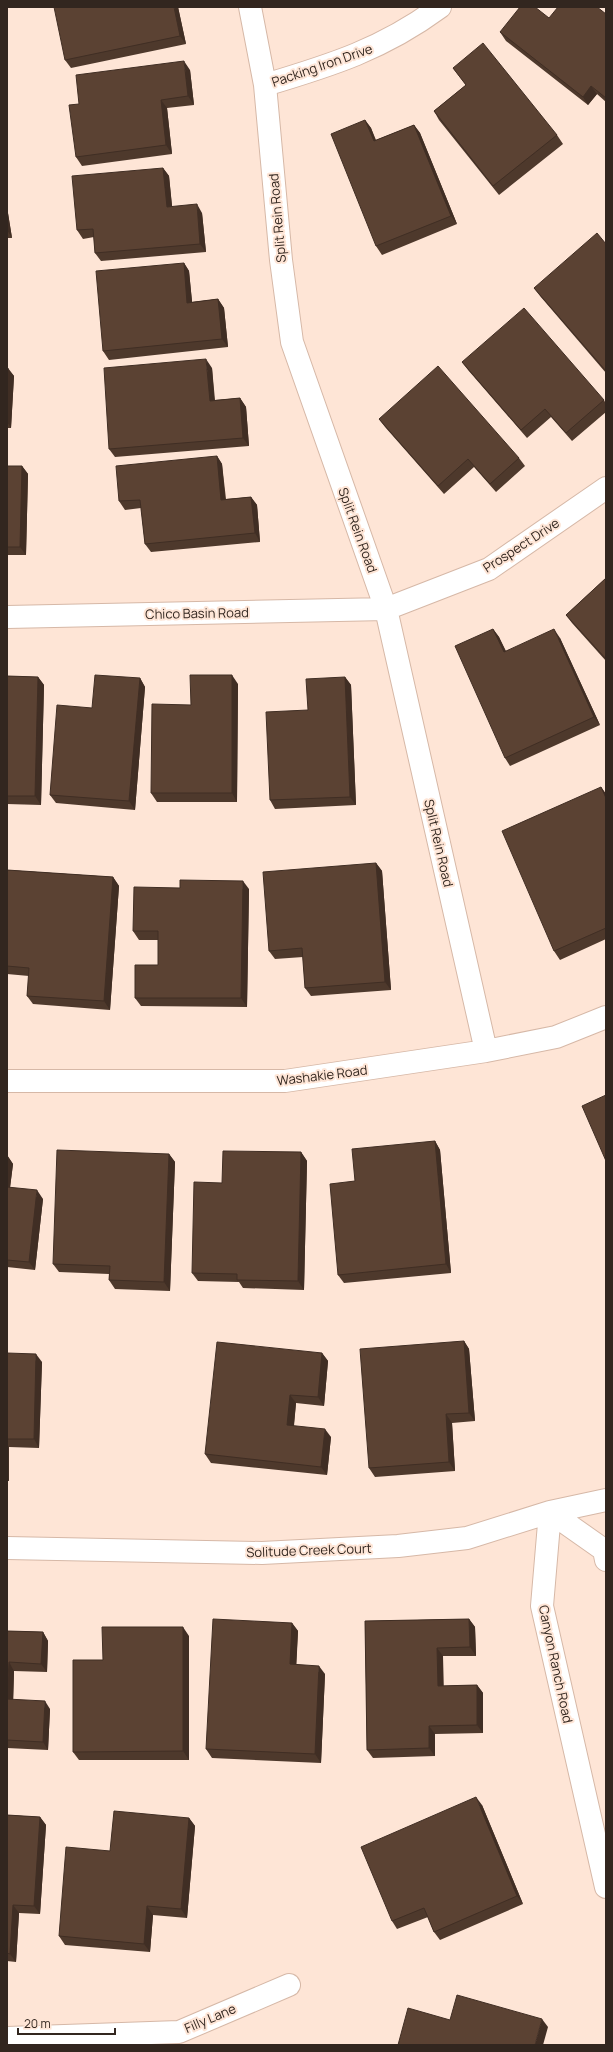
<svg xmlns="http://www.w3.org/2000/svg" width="613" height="2052" viewBox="0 0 613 2052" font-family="Manrope,sans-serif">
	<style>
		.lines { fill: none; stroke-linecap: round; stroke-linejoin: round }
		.minor-casing { stroke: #d6b8a7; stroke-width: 24 }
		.minor { stroke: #fff; stroke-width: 22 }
		.wall { fill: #4e392c }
		.shaded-wall { fill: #402e24 }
		.building { fill: #5b4233; stroke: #402e24 }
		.labels { text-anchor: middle; stroke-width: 4; stroke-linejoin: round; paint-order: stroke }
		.street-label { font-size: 13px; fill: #32261f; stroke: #fee5d6 }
	</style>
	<rect width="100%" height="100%" fill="#fee5d6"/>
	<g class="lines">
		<defs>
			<path id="minor" d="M250,7L265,85L281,260L292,342L386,609L486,1051
				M265,85C332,65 383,49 440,7
				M7,617L386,609L489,569L606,488
				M7,1081H285L486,1051L556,1037L606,1017
				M550,1512L542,1606L606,1887
				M550,1512L604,1550L606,1560
				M7,1548L262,1553L398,1546L467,1538L550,1512L606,1500
				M7,2038L179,2032L289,1985"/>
		</defs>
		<use href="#minor" class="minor-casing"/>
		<use href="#minor" class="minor"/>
	</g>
	<path class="wall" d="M178,7L186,44L71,68L65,60Z
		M606,14V102L597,94L588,105L506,41L500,32L549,18Z
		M453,68L557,135L563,144L499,195L439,120L434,111L466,85Z
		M190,70L194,105L167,108L172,154L82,166L76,157L79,104Z
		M365,120L371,128L376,140L414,125L420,133L457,224L382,255L376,246Z
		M163,168L169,176L172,207L202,213L206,252L101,261L95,253L94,237L83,239L77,230Z
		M7,207L12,238H7Z
		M606,244V373L540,296L534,288Z
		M184,263L189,271L192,302L218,299L224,308L228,347L109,360L103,351Z
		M462,362L604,400L606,404V412L572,441L551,417L527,438L468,370Z
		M7,368L14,376L11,428H7Z
		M212,368L215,400L240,398L246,407L249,446L115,457L109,449Z
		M379,419L519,458L525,466L496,492L474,467L444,494L385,427Z
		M217,456L222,464L226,499L251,497L257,505L260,542L151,552L145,544L141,508L125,510L119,501Z
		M7,466H22L28,474L26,555H7Z
		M606,578V661L572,623L566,615Z
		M493,629L499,637L506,651L560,638L600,725L510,766L505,758Z
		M7,676L38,677L44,685L41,805L7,804Z
		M345,677L351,685L356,805L275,809L270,800L308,710Z
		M140,678L145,687L135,810L56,803L50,795L92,708Z
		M238,684L237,802H157L151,793L191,705Z
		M601,787L606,794V939L560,960L554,951Z
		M376,863L382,871L391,990L311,996L305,988L303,957L275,959L269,951Z
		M7,870L113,877L119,886L110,1010L33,1004L27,996L29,976L7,974Z
		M180,888L249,889L247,1007L141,1006L135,998L158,965V940H139L133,931Z
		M435,1141L440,1150L451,1273L344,1283L338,1275L355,1181Z
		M301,1152L307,1161L304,1290L243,1288L239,1282L198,1281L192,1273L222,1183Z
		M169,1154L175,1162L170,1291L115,1289L109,1280V1274L59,1272L53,1264Z
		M7,1155L13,1164L10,1188L43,1199L35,1270L7,1267Z
		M464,1341L469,1349L475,1421L452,1423L455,1471L375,1477L369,1468Z
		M7,1353L42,1362L39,1448L9,1447V1481H7Z
		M322,1353L328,1361L324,1406L296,1403L294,1426L331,1437L327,1475L211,1463L205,1454Z
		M469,1619L475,1627L476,1656H443V1686L477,1685L483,1693V1733L435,1734V1756L373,1758L367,1750L365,1621Z
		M292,1623L298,1631L296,1665L325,1674L321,1763L212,1758L206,1749Z
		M7,1631L43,1632L48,1641L47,1672L14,1671L13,1700L50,1709L48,1750L7,1748Z
		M189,1636V1760H79L73,1752Z
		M482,1805L523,1904L440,1940L434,1932L428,1917L397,1929L392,1921Z
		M7,1815L40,1817L46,1825L40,1914L19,1913L16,1962L7,1961Z
		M189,1818L195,1826L187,1918L153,1915L150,1952L65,1945L59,1936L110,1851Z"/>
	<path class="shaded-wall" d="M174,7H178L186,44L180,36Z
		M184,61L190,70L194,105L188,96Z
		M591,86L597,94L588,105L583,97Z
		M161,100L167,108L172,154L166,145Z
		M365,120L371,128L379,150L374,141Z
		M414,125L420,133L457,224L451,216Z
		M163,168L169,176L173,215L167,207Z
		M197,204L202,213L206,252L200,244Z
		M7,207L12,238L7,230Z
		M184,263L189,271L193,311L187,303Z
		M218,299L224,308L228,347L222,339Z
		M206,359L212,368L215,409L210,401Z
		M8,368L14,376L11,428L7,422V395Z
		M240,398L246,407L249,446L243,438Z
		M217,456L222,464L226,508L221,500Z
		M22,466L28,474L26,555L20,547Z
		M251,497L257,505L260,542L255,533Z
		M493,629L499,637L510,661L504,652Z
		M554,629L560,638L600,725L594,717Z
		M232,675L238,684L237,802L232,793Z
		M38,677L44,685L41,805L35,796Z
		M345,677L351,685L356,805L350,797Z
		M140,678L145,687L135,810L129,801Z
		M601,787L606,794V798Z
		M376,863L382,871L391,990L385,982Z
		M113,877L119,886L110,1010L104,1001Z
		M243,881L249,889L247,1007L241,998Z
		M435,1141L440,1150L451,1273L446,1264Z
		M301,1152L307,1161L304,1290L298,1281Z
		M169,1154L175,1162L170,1291L164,1282Z
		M7,1155L13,1164L9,1195L7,1192Z
		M37,1190L43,1199L35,1270L29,1262Z
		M464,1341L469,1349L475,1421L469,1413Z
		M322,1353L328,1361L324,1406L318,1397Z
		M36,1354L42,1362L39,1448L34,1439Z
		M290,1395L296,1403L293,1433L287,1425Z
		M446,1414L452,1423L455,1471L449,1462Z
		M325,1429L331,1437L327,1475L321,1467Z
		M7,1444L9,1447V1481L7,1479Z
		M469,1619L475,1627L476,1656L470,1647Z
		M292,1623L298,1631L296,1673L290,1664Z
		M183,1627L189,1636V1760L183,1751Z
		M43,1632L48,1641L47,1672L41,1664Z
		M437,1648L443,1656L444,1695L438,1686Z
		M9,1662L14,1671L13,1708L7,1700Z
		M319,1666L325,1674L321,1763L315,1754Z
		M477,1685L483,1693V1733L477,1725Z
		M45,1701L50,1709L48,1750L43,1742Z
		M429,1726L435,1734V1756L429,1748Z
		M476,1797L482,1805L523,1904L517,1896Z
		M40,1817L46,1825L40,1914L34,1906Z
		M189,1818L195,1826L187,1918L181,1909Z
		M13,1905L19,1913L16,1962L10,1954Z
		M147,1906L153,1915L150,1952L144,1944Z
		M542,2019L548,2027L543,2045H535Z"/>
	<path class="building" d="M54,7H174L180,36L65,60Z
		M520,7H535L549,18L558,7H597L606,14V98L591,86L583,97L500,32Z
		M483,43L557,135L493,186L434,111L466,85L453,68Z
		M184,61L188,96L161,100L166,145L76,157L69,105L79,104L76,75Z
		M365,120L374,141L414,125L451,216L376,246L331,134Z
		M163,168L167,207L197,204L200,244L95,253L93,229L77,230L72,176Z
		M597,233L606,244V371L534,288Z
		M184,263L187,303L218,299L222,339L103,351L96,271Z
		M524,308L604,400L566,433L545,409L521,430L462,362Z
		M206,359L210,401L240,398L243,438L109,449L104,368Z
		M438,366L519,458L490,484L468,459L438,486L379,419Z
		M7,368H8L7,395Z
		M217,456L221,500L251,497L255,533L145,544L140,500L119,501L116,466Z
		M7,466H22L20,547H7Z
		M606,578V659L566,615Z
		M493,629L504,652L554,629L594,717L505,758L455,646Z
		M95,675L140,678L129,801L50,795L57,705L92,708Z
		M190,675H232V793H151L152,704L191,705Z
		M7,676L38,677L35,796H7Z
		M345,677L350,797L270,800L266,712L308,710L306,679Z
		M601,787L606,798V928L554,951L502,831Z
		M376,863L385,982L305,988L302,948L269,951L263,872Z
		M7,870L113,877L104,1001L27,996L29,968L7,966Z
		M180,880L243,881L241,998H135V965H158V931H133L134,887L180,888Z
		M606,1095V1161L582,1106Z
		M435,1141L446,1264L338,1275L330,1184L355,1181L352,1149Z
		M57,1150L169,1154L164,1282L109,1280L110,1266L53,1264Z
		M223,1151L301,1152L298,1281L237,1280V1274L192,1273L194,1182L222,1183Z
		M7,1187L37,1190L29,1262L7,1260Z
		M464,1341L469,1413L446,1414L449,1462L369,1468L360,1349Z
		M217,1342L322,1353L318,1397L290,1395L287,1425L325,1429L321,1467L205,1454Z
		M7,1353L36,1354L34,1439H7Z
		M213,1619L292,1623L290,1664L319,1666L315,1754L206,1749Z
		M469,1619L470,1647L437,1648L438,1686L477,1685V1725L429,1726V1748L367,1750L365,1621Z
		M102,1627H183V1751L73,1752V1660H103Z
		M7,1631L43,1632L41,1664L9,1662L7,1694Z
		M7,1699L45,1701L43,1742L7,1740Z
		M476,1797L517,1896L434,1932L424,1908L392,1921L361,1847Z
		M114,1811L189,1818L181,1909L147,1906L144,1944L59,1936L66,1847L110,1851Z
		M7,1815L40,1817L34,1906L13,1905L10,1954L7,1953Z
		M457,1995L542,2019L535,2045H398L408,2008L450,2020Z"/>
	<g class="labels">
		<g class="street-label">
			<text transform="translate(322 65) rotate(-19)" y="5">Packing Iron Drive</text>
			<text transform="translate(277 218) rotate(-95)" y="5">Split Rein Road</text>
			<text transform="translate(358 530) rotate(70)" y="5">Split Rein Road</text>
			<text transform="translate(521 545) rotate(-33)" y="5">Prospect Drive</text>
			<text transform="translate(197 613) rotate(-1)" y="5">Chico Basin Road</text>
			<text transform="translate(439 843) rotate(77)" y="5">Split Rein Road</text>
			<text transform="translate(322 1075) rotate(-7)" y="5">Washakie Road</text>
			<text transform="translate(309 1550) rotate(-2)" y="5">Solitude Creek Court</text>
			<text transform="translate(556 1664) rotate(78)" y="5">Canyon Ranch Road</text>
			<text transform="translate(210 2018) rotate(-23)" y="5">Filly Lane</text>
		</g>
	</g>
	<rect width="613" height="2052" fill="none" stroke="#32261f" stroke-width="16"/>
	<path d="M18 2028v6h97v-6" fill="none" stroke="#32261f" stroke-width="2"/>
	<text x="24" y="2028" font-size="12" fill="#32261f" stroke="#fee5d6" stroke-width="3" paint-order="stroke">20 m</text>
</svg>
